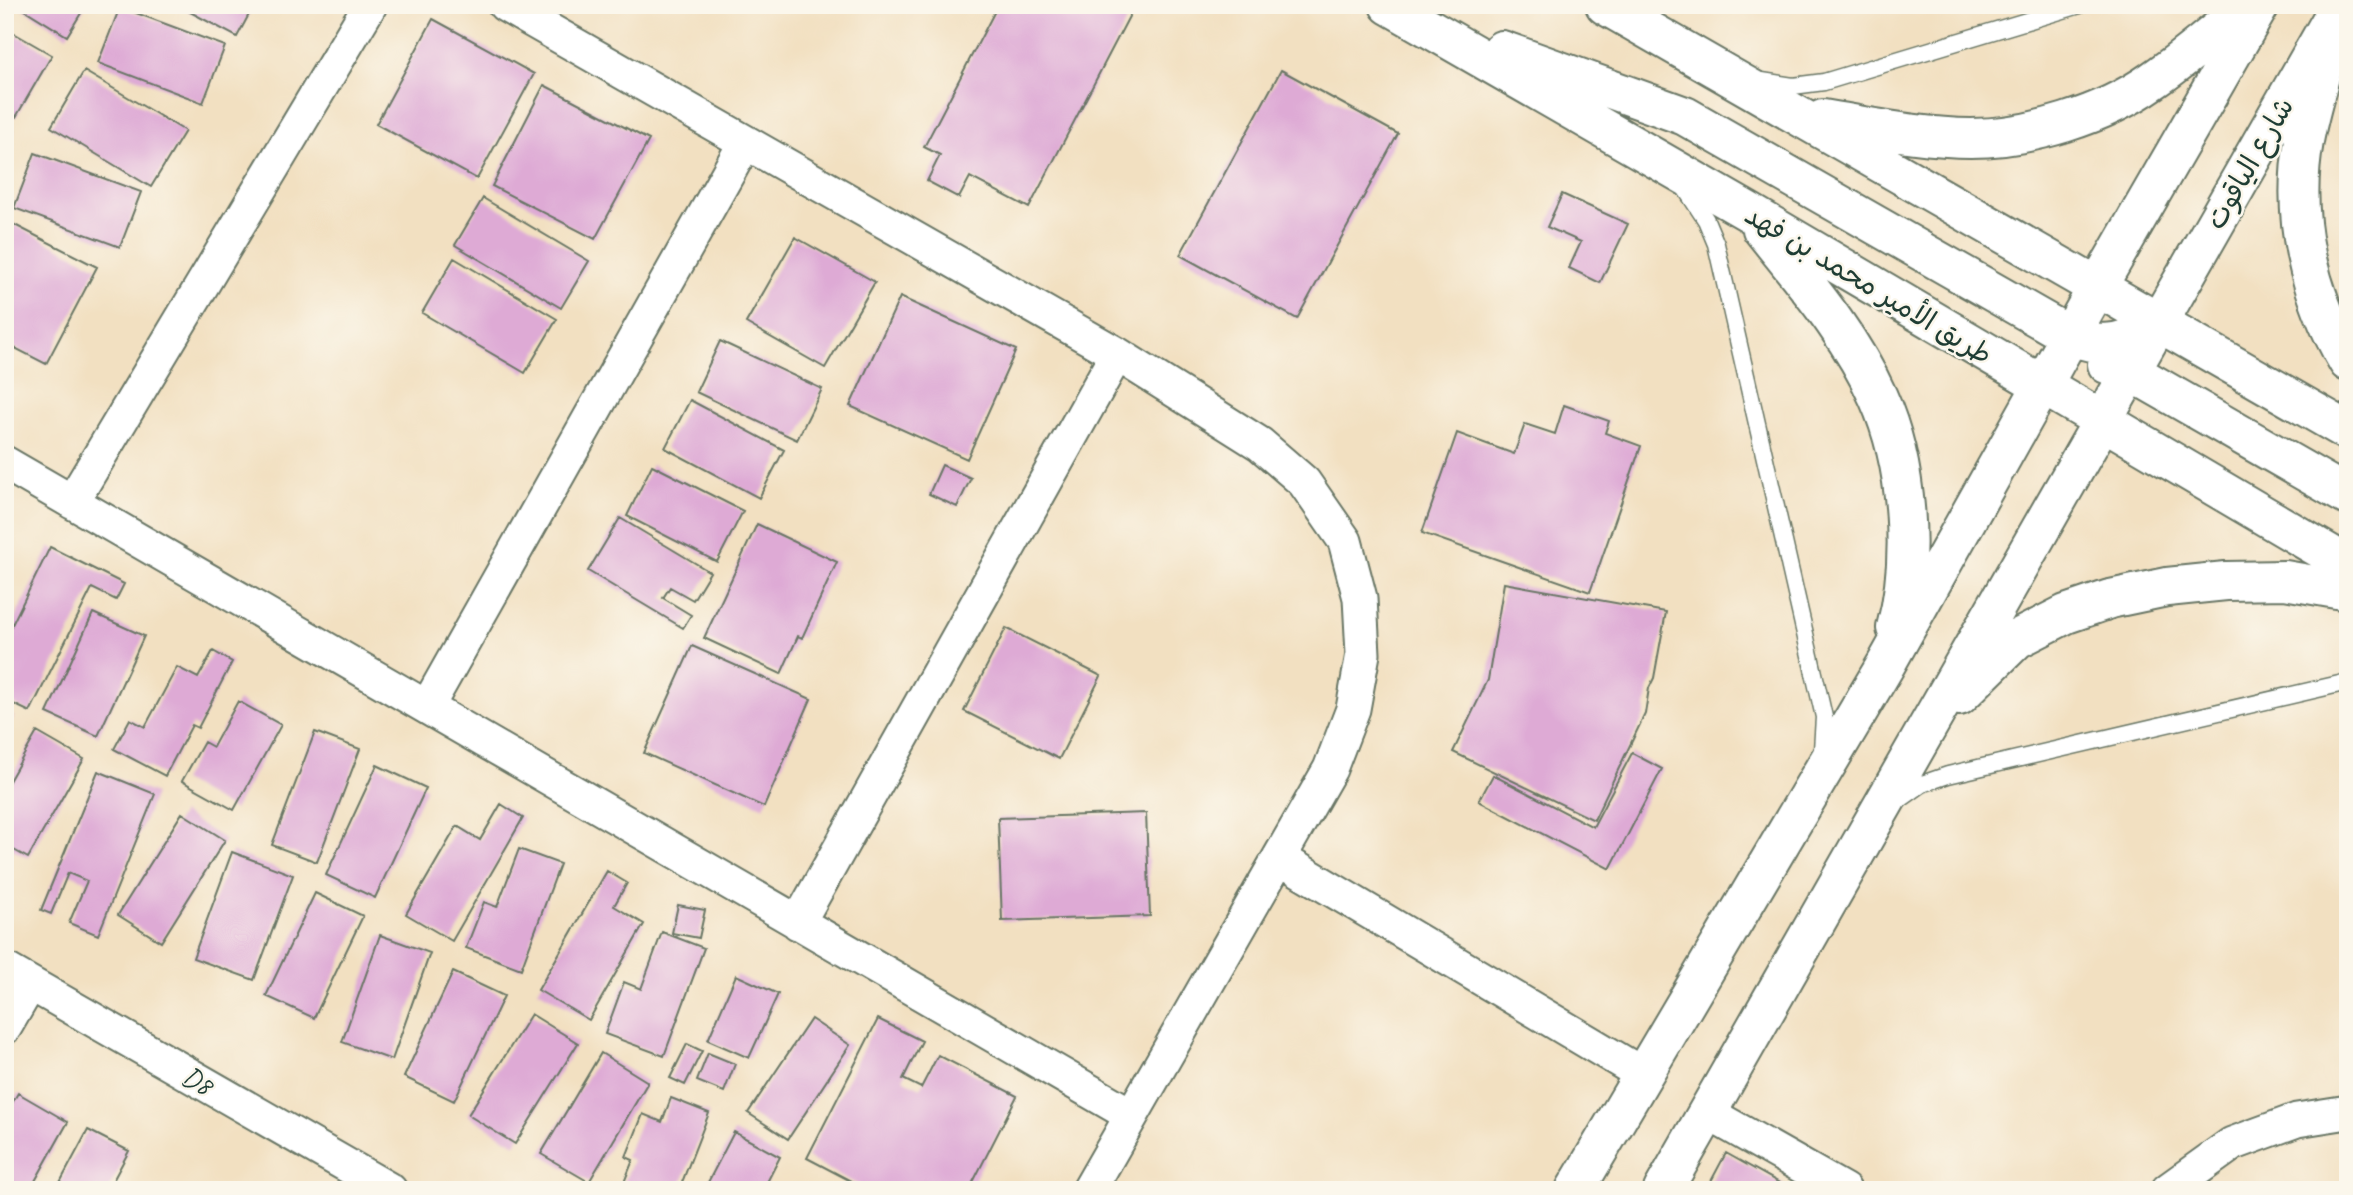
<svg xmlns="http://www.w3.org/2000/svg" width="2353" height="1195" viewBox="0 0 2353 1195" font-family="Caveat,'Playpen Sans Arabic',sans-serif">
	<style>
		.building { fill: #deaad5 }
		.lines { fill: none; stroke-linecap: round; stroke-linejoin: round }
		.service-casing { stroke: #697665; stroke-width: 19 }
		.minor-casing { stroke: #697665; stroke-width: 37 }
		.tertiary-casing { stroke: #697665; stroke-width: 42 }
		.service { stroke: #fff; stroke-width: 16 }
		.minor { stroke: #fff; stroke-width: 33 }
		.tertiary { stroke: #fff; stroke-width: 38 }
		.labels { text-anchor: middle; stroke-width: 5; stroke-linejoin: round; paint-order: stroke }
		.street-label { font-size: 28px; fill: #1f3d34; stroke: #fbf7ec }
	</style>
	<rect width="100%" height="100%" fill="#fbf7ec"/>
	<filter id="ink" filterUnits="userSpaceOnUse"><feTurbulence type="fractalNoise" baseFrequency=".0143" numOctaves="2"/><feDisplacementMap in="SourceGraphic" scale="14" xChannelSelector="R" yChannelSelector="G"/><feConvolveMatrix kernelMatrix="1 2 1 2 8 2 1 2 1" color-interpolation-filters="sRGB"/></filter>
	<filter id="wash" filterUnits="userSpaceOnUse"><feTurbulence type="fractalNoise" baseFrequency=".00686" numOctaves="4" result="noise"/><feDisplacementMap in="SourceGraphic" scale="28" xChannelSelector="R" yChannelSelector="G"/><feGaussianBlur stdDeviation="1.57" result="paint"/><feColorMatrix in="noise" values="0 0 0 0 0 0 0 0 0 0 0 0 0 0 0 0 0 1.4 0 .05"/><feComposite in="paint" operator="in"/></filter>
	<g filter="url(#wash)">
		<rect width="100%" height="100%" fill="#f2e0c1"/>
		<g id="blocks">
			<path class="building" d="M17,5H86L67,36Z
				M177,5H254L237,37Z
				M998,5H1135L1029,208L970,177L959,198L927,181L940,155L924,147Z
				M120,7L225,46L203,103L98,63Z
				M433,19L534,74L477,179L376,124Z
				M5,28L52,55L16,117L5,111Z
				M1281,70L1398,134L1297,319L1180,255Z
				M84,71L185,131L151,187L51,127Z
				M544,85L649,140L595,239L492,186Z
				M5,126L15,131L5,149Z
				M35,153L141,192L120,247L14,208Z
				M1562,194L1628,224L1600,283L1569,268L1581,242L1547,227Z
				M483,198L589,261L561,308L455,245Z
				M5,220L97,267L46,364L5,343Z
				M795,237L875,282L825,368L746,323Z
				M454,258L557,319L525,373L422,313Z
				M900,297L1016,350L967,459L850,406Z
				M720,341L822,389L797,440L696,392Z
				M690,400L784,450L759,498L665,448Z
				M1564,405L1609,421L1605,433L1641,446L1590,592L1422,533L1457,433L1514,454L1525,424L1555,434Z
				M652,465L743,511L717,562L627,516Z
				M942,465L971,478L957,507L929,494Z
				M620,518L710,572L693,600L670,587L663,598L691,615L683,628L588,571Z
				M757,524L837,562L802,638L798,636L781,674L704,638Z
				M50,547L124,584L116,600L92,588L30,712L5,700V639Z
				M1504,583L1666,612L1654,678L1649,688L1645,714L1594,820L1453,752L1488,680Z
				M93,613L144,636L98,736L47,713Z
				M1006,628L1101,676L1059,759L964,711Z
				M692,646L811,699L764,807L644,753Z
				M213,651L232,662L198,728L192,725L165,776L114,749L130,719L145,727L177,667L198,678Z
				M238,701L281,725L234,810L182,781L204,742L213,747Z
				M5,713L14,717L5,735Z
				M37,732L84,759L28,858L5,845V788Z
				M315,732L360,749L317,862L272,845Z
				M1632,753L1662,769L1610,869L1479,801L1493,775L1593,827Z
				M377,765L426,788L375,898L326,875Z
				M98,771L155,794L98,935L69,923L87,881L68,873L51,914L41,910Z
				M501,804L523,818L452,941L406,914L457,826L480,840Z
				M182,813L225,840L161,942L118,915Z
				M1146,813L1150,916L1002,921L998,818Z
				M519,849L560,864L521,969L466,948L484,902L497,907Z
				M232,852L293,875L254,980L193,958Z
				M607,871L627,883L614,906L644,924L589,1020L538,990Z
				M315,893L363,916L314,1018L266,996Z
				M678,905L705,910L699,938L672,933Z
				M662,932L704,948L664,1056L605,1034L624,982L641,989Z
				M380,935L430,953L392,1060L342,1042Z
				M453,972L504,996L454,1101L404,1077Z
				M736,975L778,994L749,1058L708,1040Z
				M531,1014L578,1043L515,1144L468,1115Z
				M811,1019L850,1045L788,1139L748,1113Z
				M878,1019L922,1041L903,1079L921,1088L938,1055L1017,1096L969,1190H868L807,1158Z
				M687,1044L702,1051L685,1085L670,1078Z
				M601,1053L648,1082L589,1182L541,1154Z
				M708,1053L735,1064L724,1092L697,1081Z
				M18,1093L68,1122L30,1190H5V1115Z
				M671,1098L709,1113L679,1190H621L633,1160L626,1157L643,1114L662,1122Z
				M88,1130L129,1151L108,1190H56Z
				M734,1132L780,1157L763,1190H704Z
				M1726,1153L1792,1190H1722L1710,1183Z"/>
		</g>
	</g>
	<g filter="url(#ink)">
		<use href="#blocks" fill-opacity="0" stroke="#697665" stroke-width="2"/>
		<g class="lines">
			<defs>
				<path id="service" d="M1762,81L1793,86L1824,82L2080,5
					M1685,188L1706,220L1716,244L1824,717L1822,750
					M1898,801L1922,784L1948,775L2348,682"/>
				<path id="minor" d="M505,5L1117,354L1260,444L1304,482L1345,541L1360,598L1363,654L1353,709L1330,769L1089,1190
					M5,463L1131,1115
					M72,502L370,5
					M427,707L745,143
					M1279,858L1642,1074
					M798,923L1117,354
					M5,969L390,1190
					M5,1027L30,984
					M1708,1113L1844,1190
					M2168,1190L2232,1144L2297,1120L2348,1112"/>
				<path id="tertiary" d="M1389,5L1747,211L2348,565
					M1605,5L2348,431
					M1502,50L1685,116L2070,336C2104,349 2130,343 2158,321
					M2325,58C2318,85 2309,113 2304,141C2290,218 2309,295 2348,362
					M1823,119C1872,127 1922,138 1971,138C2030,138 2104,115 2152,81C2186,58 2217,31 2248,5
					M1762,229C1804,282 1850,334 1878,397C1908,464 1915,557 1896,628
					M2107,364L2130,371L2348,496
					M1959,696L2017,639L2066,614L2110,599L2167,587L2226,581L2285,580L2348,591
					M1575,1190L1885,666L2098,286L2260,5
					M1663,1190L2340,5"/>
			</defs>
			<use href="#service" class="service-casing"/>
			<use href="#minor" class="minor-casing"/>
			<use href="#tertiary" class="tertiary-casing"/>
			<use href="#service" class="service"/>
			<use href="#minor" class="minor"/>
			<use href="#tertiary" class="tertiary"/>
		</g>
	</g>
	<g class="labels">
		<g class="street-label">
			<text transform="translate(2249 163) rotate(-60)" y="10">شارع الياقوت</text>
			<text transform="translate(1869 284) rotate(31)" y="10">طريق الأمير محمد بن فهد</text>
			<text transform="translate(198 1080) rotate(30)" y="10">D8</text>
		</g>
	</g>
	<rect width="2353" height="1195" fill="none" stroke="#fbf7ec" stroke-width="28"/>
</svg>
